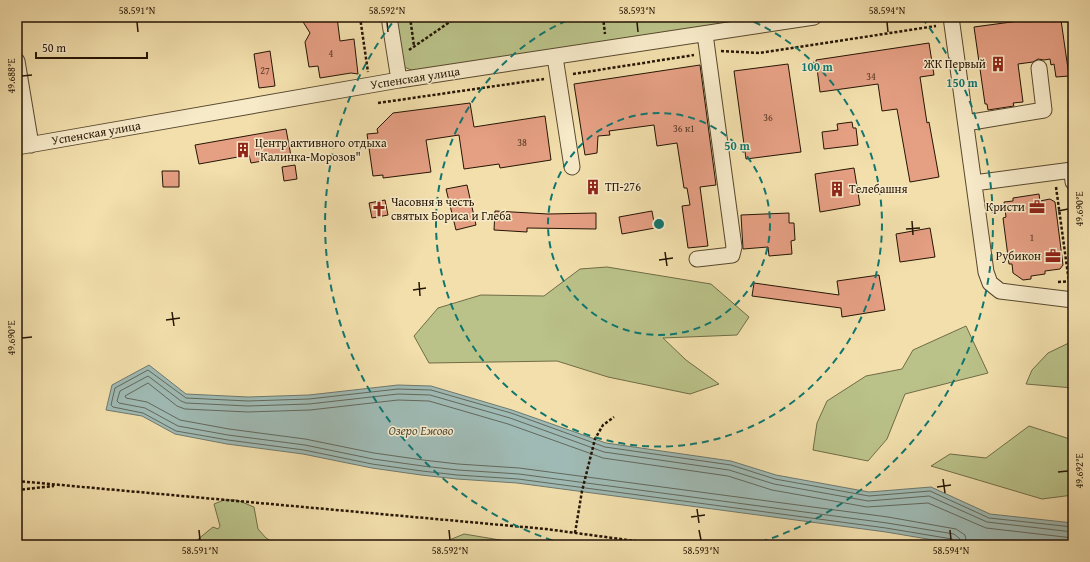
<svg xmlns="http://www.w3.org/2000/svg" width="1090" height="562" viewBox="0 0 1090 562" font-family="'Gentium Book Plus',serif">
	<style>
		.green { fill: #bac289; stroke: #706c46 }
		.water { fill: #9fbab4; stroke: #6e786e }
		.lines { fill: none; stroke-linecap: round; stroke-linejoin: round }
		.shore { stroke: #62685c; stroke-width: 1 }
		.stream { stroke: #6e786e; stroke-width: 4.5 }
		.building { fill: #e59f83; stroke: #251504 }
		.minor-casing { stroke: #58482e; stroke-width: 17 }
		.path { stroke: #251504; stroke-width: 2.5; stroke-dasharray: 3 2; stroke-linecap: butt }
		.minor { stroke: #f7eac9; stroke-width: 15 }
		.ticks { fill: none; stroke: #251504; stroke-width: 1.5 }
		.ring { fill: none; stroke: #0f766e; stroke-width: 2; stroke-dasharray: 7 5 }
		.labels { text-anchor: middle; stroke-width: 3; stroke-linejoin: round; paint-order: stroke }
		.number-label { font-size: 10px; fill: #553824 }
		.poi-label { font-size: 12px; fill: #251504; stroke: #f7eac9; text-anchor: start }
		.street-label { font-size: 12px; fill: #251504; stroke: #f7eac9 }
		.water-label { font-size: 13px; font-style: italic; fill: #504f42; stroke: #f7eac9 }
		.centre { fill: #0f766e; stroke: #f7eac9; stroke-width: 2 }
		.ring-label { font-size: 12px; text-anchor: middle; font-weight: bold; fill: #0f766e; stroke: #f7eac9; stroke-width: 3; stroke-linejoin: round; paint-order: stroke }
		.neatline { fill: none; stroke: #251504; stroke-width: 1.5 }
		.ticks-label { font-size: 10px; text-anchor: middle; fill: #251504 }
	</style>
	<rect width="100%" height="100%" fill="#f2dfac"/>
	<filter id="stains"><feTurbulence type="fractalNoise" baseFrequency=".005" numOctaves="4"/><feColorMatrix values="0 0 0 0 .2 0 0 0 0 .09 0 0 0 0 .02 0 0 0 .5 -.17"/></filter>
	<radialGradient id="worn" r=".72"><stop offset=".6" stop-color="#630" stop-opacity="0"/><stop offset="1" stop-color="#630" stop-opacity=".3"/></radialGradient>
	<path class="green" d="M391,17H773L419,73L404,67Z
		M607,267L711,284L749,317L737,335L663,338L686,360L719,384L690,394L608,377L557,361L429,363L414,336L438,308L481,295L544,296L580,269Z
		M966,326L988,373L905,394L887,439L868,461L813,450L817,423L827,401L866,376L902,369L913,350Z
		M1073,341V388L1026,384L1032,370L1048,353Z
		M1029,426L1073,440V495L1042,499L931,466L950,454L986,458Z
		M224,500H237L254,507L258,529L266,538L278,545H198L197,540L213,527L218,529L220,526L214,504Z
		M464,534L530,545H437Z"/>
	<path class="water" d="M149,365L186,394L248,397L309,395L398,385L431,386L512,410L606,443L731,461L776,475L869,492L931,487L990,514L1073,523V545H963L886,532L517,483L457,479L421,475L372,468L303,454L227,444L175,434L142,416L106,410L112,385Z"/>
	<g class="lines">
		<path class="shore" d="M956,545L955,541L952,539L886,528L518,479L457,475L422,471L372,464L304,450L228,440L176,431L143,413L113,407L111,405L115,388L148,370L186,398L248,401L309,399L398,389L431,390L511,413L605,447L731,465L775,479L869,496L930,491L989,518L1073,527
			M961,545L960,539L954,534L887,523L519,474L458,470L423,466L373,459L305,445L228,435L178,426L145,408L119,403L117,401L120,391L148,376L181,401L186,403L248,406L309,404L398,394L430,395L510,418L604,452L729,470L774,484L868,501L929,496L987,522L1073,532
			M967,545L965,535L956,529L888,517L519,468L458,464L423,460L374,453L305,439L229,429L180,420L147,402L126,398L125,396L148,383L177,406L185,409L248,412L310,410L398,400L429,401L508,424L603,458L728,476L772,490L867,507L928,503L986,528L1073,538"/>
		<path class="stream" d="M70,545H81"/>
	</g>
	<path class="building" d="M300,17H337L340,41L354,39L358,74L351,73L320,78L318,66L309,67L305,42L310,33Z
		M1041,18V19L1048,18L1049,21L1061,20L1069,76L1056,77L1054,64L1051,65L1050,59L1044,60L1038,59L1033,62L1018,64L1023,102L1013,103L1014,106L988,110L987,104H985L974,27Z
		M929,43L934,75L920,77L927,123L929,122L939,177L910,182L897,109L882,111L878,84L820,92L816,60Z
		M270,51L275,86L259,88L254,54Z
		M788,64L801,152L746,159L734,71Z
		M700,65L716,185L700,187L708,246L688,248L682,206L690,205L687,188H684L677,143L657,146L654,125L609,131L610,135L598,136L597,153L585,155L574,84Z
		M470,103L474,127L545,116L551,160L500,168L499,164L464,169L459,135L426,140L431,172L383,178V175L373,176L367,134L378,133L377,129L393,113Z
		M852,122L853,128H856L858,145L824,149L822,132L838,130L837,124Z
		M286,129L291,156L251,163L249,155L199,164L195,145Z
		M295,165L297,179L284,181L282,167Z
		M854,168L860,205L820,212L815,174Z
		M162,171H179V187H163Z
		M467,185L476,225L456,230L446,189Z
		M1039,194L1040,201L1050,199L1055,202L1063,265L1060,269L1045,271V274L1031,276V279L1023,280L1013,273L1012,264H1009L1003,218L1006,217L1004,202L1013,201V198Z
		M385,200L388,215L372,218L369,203Z
		M495,211L548,214L596,213V229L527,228V232L494,230Z
		M652,211L655,228L622,234L619,217Z
		M789,213V223H794L795,240L791,241L792,254L769,256L768,247L743,249L741,215Z
		M930,228L935,257L900,262L896,234Z
		M879,275L885,310L842,317L841,308L752,296L754,283L839,295L837,281Z"/>
	<g class="lines">
		<defs>
			<path id="minor" d="M389,17L399,80
				M951,17L986,272L990,283L1000,291L1073,300
				M555,57L572,167
				M17,61L31,145
				M966,123L1044,110L1039,68
				M17,147L399,80L814,17
				M974,183L1072,170L1073,182
				M697,259L732,255L734,247L705,34"/>
		</defs>
		<use href="#minor" class="minor-casing"/>
		<path class="path" d="M360,17L368,72
			M410,17L414,46
			M603,17L605,34
			M409,50L457,17
			M721,51L759,53L936,26
			M573,74L694,55
			M378,103L544,79
			M1056,187L1069,282
			M1058,282L1073,281
			M17,481L546,529L665,545
			M17,490L54,486
			M575,533L582,491L595,439L603,425L614,417"/>
		<use href="#minor" class="minor"/>
	</g>
	<path class="ticks" d="M137,22L138,32M387,22L388,32M637,22L638,32M887,22L888,32M22,76L32,75M1058,211L1068,209M912,221L913,235M906,229L920,228M665,252L667,266M659,260L673,258M419,282L420,296M413,290L426,288M172,312L174,326M166,320L180,318M22,338L32,337M1058,472L1068,471M943,479L945,493M937,487L951,485M697,509L699,523M691,517L705,515M199,530L200,540M449,530L450,540M699,530L701,540M950,530L951,540"/>
	<g class="ring">
		<circle cx="659" cy="224" r="111"/>
		<path d="M743 17A223 223 0 1 1 575 17"/>
		<path d="M564 544A334 334 0 0 1 396 18M922 18A334 334 0 0 1 754 544"/>
	</g>
	<defs>
		<symbol id="building-bare" viewBox="-9 -9 18 18"><path d="M-4-6H4V6H1V3H-1V6H-4ZM-2.5-4.3h1.7v1.8h-1.7ZM.8-4.3h1.7v1.8H.8ZM-2.5-1h1.7V.8h-1.7ZM.8-1h1.7V.8H.8Z" fill="#8f2418" stroke="#f7eac9" stroke-width="2.5" paint-order="stroke"/></symbol>
		<symbol id="office-bare" viewBox="-9 -9 18 18"><path d="M-6-3h4V-5.5h4V-3h4V5H-6ZM-1-4.5V-3h2v-1.5ZM-6 0V1H6V0Z" fill="#8f2418" stroke="#f7eac9" stroke-width="2.5" paint-order="stroke"/></symbol>
		<symbol id="church-bare" viewBox="-9 -9 18 18"><path d="M-1.2-6h2.4v3.5h3.3v2.4h-3.3V6h-2.4V-.1h-3.3v-2.4h3.3Z" fill="#8f2418" stroke="#f7eac9" stroke-width="2.5" paint-order="stroke"/></symbol>
	</defs>
	<g fill-rule="evenodd">
		<use href="#building-bare" x="987" y="53" width="22" height="22"/>
		<use href="#building-bare" x="232" y="139" width="22" height="22"/>
		<use href="#building-bare" x="582" y="176" width="22" height="22"/>
		<use href="#building-bare" x="826" y="178" width="22" height="22"/>
		<use href="#office-bare" x="1026" y="196" width="22" height="22"/>
		<use href="#church-bare" x="368" y="198" width="22" height="22"/>
		<use href="#office-bare" x="1042" y="245" width="22" height="22"/>
	</g>
	<g class="labels">
		<g class="number-label">
			<text x="331" y="57">4</text>
			<text x="265" y="74">27</text>
			<text x="871" y="80">34</text>
			<text x="768" y="121">36</text>
			<text x="684" y="132">36 к1</text>
			<text x="522" y="146">38</text>
			<text x="1032" y="241">1</text>
		</g>
		<g class="poi-label">
			<text x="986" y="68" text-anchor="end">ЖК Первый</text>
			<text x="255" y="147">Центр активного отдыха<tspan x="255" dy="14">"Калинка-Морозов"</tspan></text>
			<text x="605" y="191">ТП-276</text>
			<text x="849" y="193">Телебашня</text>
			<text x="391" y="206">Часовня в честь<tspan x="391" dy="14">святых Бориса и Глеба</tspan></text>
			<text x="1025" y="211" text-anchor="end">Кристи</text>
			<text x="1041" y="260" text-anchor="end">Рубикон</text>
		</g>
		<g class="street-label">
			<text transform="translate(415 78) rotate(-9)" y="4">Успенская улица</text>
			<text transform="translate(96 133) rotate(-10)" y="4">Успенская улица</text>
		</g>
		<g class="water-label">
			<text x="421" y="435">Озеро Ежово</text>
		</g>
	</g>
	<circle cx="659" cy="224" r="6" class="centre"/>
	<g class="ring-label">
		<text x="817" y="71">100 m</text>
		<text x="962" y="87">150 m</text>
		<text x="737" y="150">50 m</text>
	</g>
	<rect width="1090" height="562" fill="none" stroke="#f2dfac" stroke-width="44"/>
	<path d="M36 52v6h111v-6" fill="none" stroke="#251504" stroke-width="2"/>
	<text x="42" y="52" font-size="12" fill="#251504" stroke="#f7eac9" stroke-width="3" paint-order="stroke">50 m</text>
	<rect x="22" y="22" width="1046" height="518" class="neatline"/>
	<g class="ticks-label">
		<text x="137" y="14">58.591°N</text>
		<text x="387" y="14">58.592°N</text>
		<text x="637" y="14">58.593°N</text>
		<text x="887" y="14">58.594°N</text>
		<text transform="translate(11 76) rotate(-90)" y="4">49.688°E</text>
		<text transform="translate(1079 209) rotate(-90)" y="4">49.690°E</text>
		<text transform="translate(11 338) rotate(-90)" y="4">49.690°E</text>
		<text transform="translate(1079 471) rotate(-90)" y="4">49.692°E</text>
		<text x="200" y="554">58.591°N</text>
		<text x="450" y="554">58.592°N</text>
		<text x="701" y="554">58.593°N</text>
		<text x="951" y="554">58.594°N</text>
	</g>
	<rect width="100%" height="100%" filter="url(#stains)"/>
	<rect width="100%" height="100%" fill="url(#worn)"/>
</svg>
